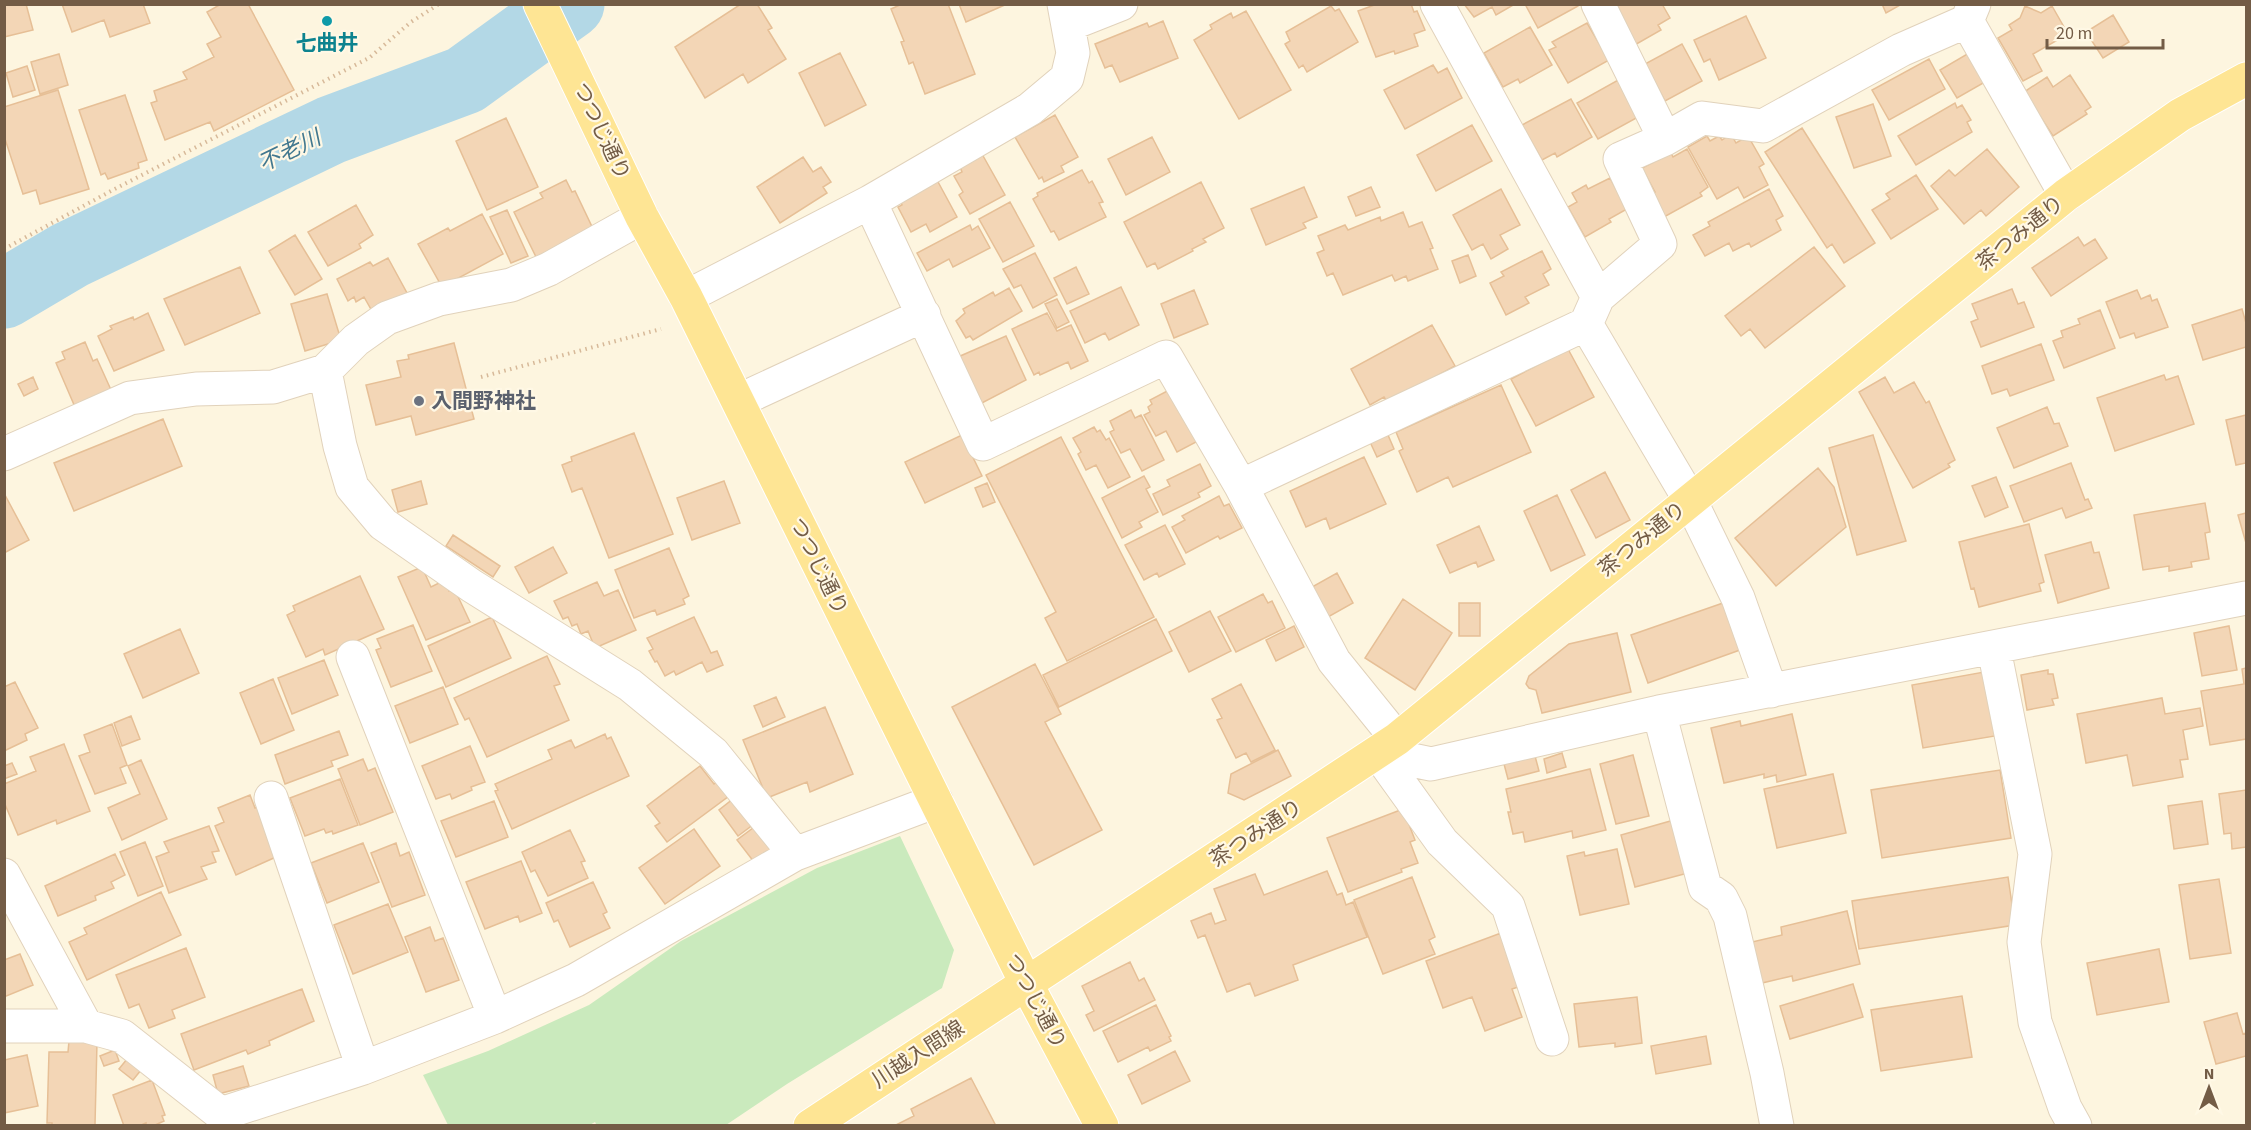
<svg xmlns="http://www.w3.org/2000/svg" width="2251" height="1130" viewBox="0 0 2251 1130" font-family="'Source Sans 3','Noto Sans JP',sans-serif">
	<style>
		.green { fill: #caeabd }
		.lines { fill: none; stroke-linecap: round; stroke-linejoin: round }
		.river { stroke: #b3d8e6; stroke-width: 69 }
		.building { fill: #f3d6b6; stroke: #e6bf96; stroke-width: 1.5 }
		.minor-casing { stroke: #e1d2bb; stroke-width: 35 }
		.major-casing { stroke: #fff; stroke-width: 35 }
		.path { stroke: #d7b999; stroke-width: 4; stroke-dasharray: 1.5 4.5; stroke-linecap: butt }
		.minor { stroke: #fff; stroke-width: 33 }
		.major { stroke: #fee594; stroke-width: 33 }
		.culture-dot { fill: #0f9aa8; stroke: #fff8e5; stroke-width: 2 }
		.worship-dot { fill: #6b7280; stroke: #fff8e5; stroke-width: 2 }
		.labels { text-anchor: middle; stroke-width: 4.5; stroke-linejoin: round; paint-order: stroke }
		.culture-label { font-size: 21px; font-weight: bold; fill: #0d838f; stroke: #fff8e5 }
		.street-label { font-size: 21px; fill: #735c46; stroke: #fff8e5 }
		.worship-label { font-size: 21px; font-weight: bold; fill: #5b616d; stroke: #fff8e5; text-anchor: start }
		.water-label { font-size: 22px; font-style: italic; fill: #42788f; stroke: #fff8e5 }
	</style>
	<rect width="100%" height="100%" fill="#fdf5df"/>
	<path class="green" d="M900,836L954,950L942,988L787,1084L726,1125L597,1126L595,1122L588,1126L448,1125L423,1075L488,1051L589,1005L681,941L817,868Z"/>
	<g class="lines">
		<path class="river" d="M4,294L70,255L331,130L465,80L570,4"/>
	</g>
	<path class="building" d="M4,4H26L33,30L4,37Z
		M62,4H143L150,23L110,37L104,20L72,32Z
		M221,4H248L294,90L214,131L210,122L165,140L151,103L157,101L154,91L187,79L183,72L214,57L207,44L221,37L207,12Z
		M741,4H757L772,28L768,30L786,59L748,83L743,74L705,98L675,47Z
		M902,4H948L975,74L925,94L913,62L909,64L901,42L904,41L891,9Z
		M959,4H1007L966,22Z
		M1377,4H1411L1414,12L1417,11L1425,30L1414,34L1418,46L1395,54L1394,51L1376,57L1358,11Z
		M1464,4H1515L1496,15L1492,7L1474,17Z
		M1525,4H1578V6L1538,28Z
		M1662,4L1670,18L1658,25L1661,30L1633,46L1609,5Z
		M1882,4H1902L1886,13Z
		M1331,6L1335,11L1339,9L1358,42L1307,72L1303,65L1299,68L1285,44L1290,41L1286,32Z
		M2025,6L2041,13L2052,6L2068,34L2033,54L2042,71L2023,81L1998,38L2012,30L2009,25L2020,18Z
		M1246,11L1291,90L1239,119L1194,40L1212,29L1210,25L1231,13L1233,18Z
		M2113,15L2129,42L2103,58L2086,32Z
		M1746,16L1766,58L1719,80L1710,59L1704,62L1694,40Z
		M1163,21L1178,58L1120,82L1112,65L1105,68L1095,44L1147,23L1149,27Z
		M1587,23L1609,60L1568,83L1549,50L1556,47L1552,42Z
		M1530,27L1552,65L1520,83L1518,79L1503,87L1484,53Z
		M1682,44L1702,81L1665,101L1645,64Z
		M840,53L866,105L825,126L799,73Z
		M1969,53L1985,82L1957,98L1940,70Z
		M59,54L68,85L40,94L31,62Z
		M1929,59L1945,89L1889,120L1872,90Z
		M1433,65L1438,73L1447,68L1462,98L1405,129L1384,90Z
		M27,66L35,90L13,97L6,73Z
		M2070,75L2091,107L2085,111L2087,114L2053,136L2024,92L2047,77L2053,87Z
		M1620,79L1640,116L1598,139L1577,103Z
		M58,90L89,189L40,204L36,190L23,194L4,136V107Z
		M125,95L147,160L138,163L139,168L108,179L105,173L101,175L79,110Z
		M1571,99L1592,137L1557,157L1555,153L1542,160L1522,125Z
		M1955,103L1957,108L1962,105L1971,120L1967,122L1972,132L1916,165L1898,136Z
		M1873,104L1891,156L1854,168L1836,117Z
		M1055,115L1078,157L1061,166L1064,172L1044,182L1042,177L1039,179L1015,137Z
		M506,118L538,187L487,210L456,141Z
		M1472,125L1492,161L1436,191L1417,155Z
		M1802,128L1875,243L1844,263L1832,244L1827,248L1765,152Z
		M1731,134L1736,143L1748,136L1764,164L1759,167L1768,185L1744,198L1738,187L1717,199L1688,147L1707,136L1710,141L1719,136L1722,140Z
		M1152,137L1170,172L1126,195L1108,159Z
		M1687,149L1708,187L1700,193L1702,196L1664,217L1651,195L1655,192L1642,168L1671,153L1673,157Z
		M1987,149L2019,187L1986,216L1981,210L1964,224L1931,186L1949,170L1955,176Z
		M982,154L1005,195L970,214L959,195L963,192L954,176L962,172L960,167Z
		M803,157L813,172L821,167L831,182L823,187L827,193L780,223L757,187Z
		M1082,170L1089,183L1092,181L1103,202L1099,203L1106,217L1059,240L1054,231L1051,232L1033,199L1038,196L1037,193Z
		M1916,175L1938,209L1891,239L1872,210L1890,199L1886,194Z
		M1610,178L1627,209L1609,219L1611,222L1585,237L1568,207L1577,202L1572,193L1586,185L1588,189Z
		M566,180L572,192L575,191L595,233L538,261L514,212L543,198L540,193Z
		M937,180L957,217L930,232L926,224L911,232L898,207L902,205L900,200Z
		M1201,182L1224,228L1203,239L1206,242L1192,249L1193,251L1158,269L1155,263L1147,267L1124,222Z
		M1304,187L1317,217L1303,223L1306,228L1266,245L1251,209Z
		M1371,187L1380,207L1356,216L1348,197Z
		M1501,189L1520,225L1500,235L1508,249L1491,259L1483,244L1472,250L1453,215Z
		M1769,189L1783,216L1776,220L1781,230L1751,247L1749,243L1733,251L1729,243L1705,256L1693,235L1710,226L1708,222Z
		M1010,202L1034,246L1003,262L979,219Z
		M356,205L373,235L359,244L361,248L328,266L308,232Z
		M507,210L528,256L511,263L490,217Z
		M1403,212L1409,227L1422,222L1433,248L1430,249L1438,269L1408,281L1406,276L1395,281L1392,275L1343,295L1333,273L1327,276L1317,253L1324,250L1318,236L1345,225L1348,230L1380,217L1381,221Z
		M482,214L503,254L442,287L418,244L448,228L450,231Z
		M970,225L972,230L978,226L990,248L953,267L949,259L927,271L917,253Z
		M295,235L322,279L295,295L269,251Z
		M2078,237L2084,246L2095,239L2107,258L2051,296L2032,268Z
		M1814,247L1845,286L1765,348L1750,329L1741,336L1725,316Z
		M1542,251L1551,269L1543,274L1549,285L1525,297L1529,303L1506,315L1490,283L1504,276L1501,272Z
		M1035,253L1057,295L1033,308L1021,285L1014,288L1003,269Z
		M1468,255L1476,276L1460,283L1452,261Z
		M388,258L407,293L372,311L364,297L356,302L354,297L348,301L337,279L370,262L373,266Z
		M240,267L260,313L185,345L164,299Z
		M1076,267L1089,294L1067,304L1054,278Z
		M1121,287L1139,325L1109,340L1105,333L1085,343L1070,311Z
		M1009,288L1022,311L973,340L970,336L966,338L956,321L965,313L963,309L993,292L995,296Z
		M2012,289L2018,304L2024,302L2034,327L1981,347L1971,322L1978,319L1972,304Z
		M1194,290L1208,324L1174,338L1161,304Z
		M2137,290L2141,299L2150,295L2152,301L2157,299L2168,327L2136,338L2134,333L2120,338L2106,302Z
		M327,294L341,340L305,351L291,304Z
		M1057,299L1069,322L1057,328L1045,304Z
		M2242,309L2246,323V347L2203,360L2192,325Z
		M2100,310L2115,348L2064,368L2053,341L2063,337L2061,331L2080,324L2078,319Z
		M148,313L164,350L114,371L98,336L112,329L110,326L133,317L134,320Z
		M1047,313L1057,331L1071,325L1088,361L1071,369L1068,362L1040,375L1039,372L1034,375L1012,329Z
		M1432,325L1455,366L1388,403L1384,397L1370,405L1351,369Z
		M1006,336L1026,380L980,404L958,357Z
		M85,342L93,361L97,359L112,392L75,407L56,363L65,359L62,352Z
		M454,343L474,419L416,435L411,416L376,425L366,385L401,377L397,361L409,359L408,355Z
		M2041,344L2054,380L2010,396L2007,389L1992,394L1982,366Z
		M1568,349L1594,397L1536,426L1511,379Z
		M2164,375L2166,380L2178,376L2194,424L2115,451L2097,398Z
		M33,377L38,389L24,396L18,384Z
		M1885,377L1894,393L1914,382L1926,403L1929,401L1955,460L1948,464L1950,467L1913,488L1859,392Z
		M1501,385L1531,452L1453,487L1448,477L1417,492L1399,451L1403,449L1396,432Z
		M1171,389L1198,441L1177,452L1166,431L1156,436L1144,415L1150,412L1148,407L1152,404L1150,400Z
		M2047,407L2054,424L2059,423L2068,446L2014,468L1997,428Z
		M1131,410L1135,418L1141,415L1164,460L1142,471L1130,449L1121,453L1110,432L1114,430L1110,421Z
		M2246,415V463L2236,465L2226,420Z
		M163,419L182,466L74,511L54,463Z
		M1094,427L1097,432L1100,430L1106,440L1109,438L1130,477L1108,488L1096,465L1086,470L1078,454L1081,452L1073,438Z
		M634,433L673,534L609,558L582,488L572,492L562,465L572,461L571,457Z
		M962,435L982,476L925,503L905,462Z
		M1388,435L1394,449L1377,457L1370,442Z
		M1873,435L1906,541L1857,555L1829,448Z
		M1061,437L1154,617L1067,661L1045,618L1056,612L986,475Z
		M1364,457L1386,504L1330,529L1326,518L1306,527L1290,491Z
		M2071,463L2085,500L2088,499L2092,508L2066,518L2062,508L2024,522L2010,486Z
		M1200,464L1211,486L1198,493L1200,497L1163,515L1153,494L1170,486L1167,480Z
		M1818,468L1834,487L1846,527L1776,586L1735,538Z
		M1605,472L1630,520L1596,538L1571,490Z
		M1144,476L1150,487L1146,489L1158,512L1139,522L1142,527L1122,538L1102,498Z
		M1996,477L2008,507L1985,517L1972,486Z
		M421,481L427,504L398,512L392,490Z
		M724,481L740,523L692,540L677,498Z
		M987,483L995,502L983,507L975,488Z
		M5,495L29,540L4,553V495Z
		M1557,495L1585,555L1551,571L1524,511Z
		M1219,496L1224,506L1229,504L1242,528L1220,539L1218,536L1186,553L1172,527L1185,520L1182,516Z
		M2205,503L2210,532L2205,533L2209,559L2191,562L2192,567L2169,571V566L2143,570L2134,515Z
		M2246,513V543L2238,515Z
		M2029,524L2044,582L2039,584L2041,591L1979,607L1974,588L1971,589L1959,542Z
		M1165,525L1185,564L1159,577L1157,573L1144,580L1125,545Z
		M1479,526L1494,560L1478,567L1476,562L1450,573L1437,545Z
		M453,535L500,566L493,577L446,546Z
		M2091,542L2094,553L2099,552L2109,588L2058,603L2045,555Z
		M553,547L567,573L529,593L515,567Z
		M669,548L689,596L683,599L685,604L657,615L655,610L634,618L615,570Z
		M422,567L431,587L445,580L449,591L454,588L470,622L426,640L398,577Z
		M1337,573L1353,603L1328,617L1312,587Z
		M360,576L384,629L325,655L323,649L306,657L287,615L295,611L293,606Z
		M597,582L604,596L618,590L636,630L595,648L588,631L581,634L577,624L572,626L568,617L563,619L554,601Z
		M1263,594L1268,603L1272,601L1285,628L1236,652L1218,617Z
		M1403,599L1452,633L1415,690L1365,658Z
		M1459,603H1480V636H1459Z
		M1723,603L1740,650L1648,683L1631,635Z
		M1210,611L1231,651L1189,672L1169,632Z
		M492,617L511,658L446,687L428,646Z
		M694,617L711,653L717,651L723,665L707,672L702,662L676,675L674,671L665,676L657,661L655,662L649,651L653,649L647,638Z
		M1156,619L1172,651L1059,707L1043,675Z
		M413,625L432,671L391,687L376,650L381,648L377,639Z
		M1294,626L1304,647L1276,661L1266,640Z
		M2229,626L2237,670L2202,676L2194,633Z
		M180,629L199,673L143,698L124,654Z
		M1617,633L1631,692L1542,713L1536,690L1529,688L1526,684L1529,676L1569,644Z
		M547,656L560,684L554,686L569,720L487,757L469,718L465,720L454,698Z
		M324,660L338,695L292,714L278,678Z
		M1035,664L1061,714L1045,722L1102,830L1034,865L952,707Z
		M2246,668V739L2210,745L2201,691L2244,684L2242,669Z
		M2048,670V674H2053L2058,698L2052,699L2054,705L2027,710L2021,675Z
		M1984,672L1995,736L1923,748L1912,685Z
		M273,679L294,730L261,744L240,693Z
		M15,682L38,728L25,734L27,740L4,751V687Z
		M1241,684L1275,750L1251,762L1246,753L1236,758L1217,720L1222,718L1212,699Z
		M443,687L458,724L410,743L395,706Z
		M776,697L785,717L763,727L754,706Z
		M2162,698L2165,714L2200,708L2203,726L2183,730L2188,759L2180,760L2183,777L2133,786L2127,755L2086,763L2077,714Z
		M825,707L853,774L810,792L807,782L767,798L743,740Z
		M1792,714L1806,775L1777,782L1776,775L1764,778V774L1724,783L1711,728L1740,721L1741,726Z
		M131,716L140,739L122,746L114,723Z
		M112,724L127,765L120,768L126,783L95,794L79,756L90,752L84,735Z
		M339,731L348,755L331,761L333,766L285,784L275,755Z
		M605,734L607,739L611,737L629,776L512,829L495,791L498,790L495,784L552,759L548,750L571,740L575,748Z
		M64,744L90,811L57,824L56,820L18,835L4,802V784L36,771L30,757Z
		M470,746L485,782L471,787L472,790L452,799L450,794L436,799L422,766Z
		M1278,750L1291,776L1244,800L1228,793L1231,774Z
		M1562,753L1566,767L1547,773L1544,759Z
		M1633,755L1649,816L1616,824L1600,764Z
		M1535,756L1539,771L1508,779L1504,764Z
		M363,759L368,771L375,768L393,812L360,825L338,769Z
		M141,760L167,819L122,840L108,808L140,794L128,766Z
		M12,763L17,774L4,779V766Z
		M700,766L714,784L718,781L729,796L667,842L655,826L660,823L647,806Z
		M1590,769L1606,830L1573,838L1572,831L1525,842L1523,832L1513,834L1508,812H1511L1506,789Z
		M2000,770L2011,838L1882,858L1871,790Z
		M1833,774L1846,833L1777,848L1764,789Z
		M340,779L358,825L333,834L332,831L326,833L324,829L305,836L290,798Z
		M2246,790V847L2232,849L2231,833L2224,834L2219,794Z
		M250,795L255,808L265,804L276,857L236,875L215,826L224,822L218,808Z
		M738,795L758,821L738,836L719,810Z
		M494,801L508,837L456,857L441,821Z
		M2202,801L2208,844L2174,849L2168,806Z
		M1403,809L1415,840L1410,842L1418,863L1401,869L1402,872L1348,892L1327,838Z
		M1674,820L1688,873L1635,887L1621,835Z
		M761,822L777,845L754,862L737,840Z
		M209,826L219,851L212,852L216,862L201,867L207,879L169,893L156,857L169,852L164,842Z
		M694,829L720,866L665,904L639,868Z
		M570,830L585,861L581,862L588,878L548,896L535,870L531,872L522,852Z
		M145,842L163,886L138,896L120,852Z
		M363,843L379,882L327,903L311,863Z
		M396,843L400,856L409,852L425,895L392,907L371,853Z
		M1617,849L1629,904L1580,915L1567,856L1584,852L1585,856Z
		M115,854L125,875L111,882L114,888L95,896L96,900L58,916L45,886Z
		M521,861L542,913L520,922L518,916L485,929L466,882Z
		M1327,871L1337,895L1342,893L1346,905L1353,902L1367,937L1293,965L1298,980L1255,996L1250,983L1227,992L1205,935L1198,938L1191,921L1211,913L1215,924L1226,920L1214,889L1255,874L1264,895Z
		M1412,877L1435,937L1429,940L1435,954L1383,974L1354,900Z
		M2008,877L2015,925L1859,949L1852,901Z
		M2219,879L2231,953L2190,959L2179,885Z
		M593,882L607,912L603,914L610,928L570,947L558,920L554,922L546,903Z
		M161,892L181,935L87,980L69,942L87,934L84,928Z
		M388,904L408,952L353,974L334,925Z
		M1847,911L1860,964L1793,981L1792,976L1762,983L1752,942L1782,935L1781,927Z
		M430,927L435,941L443,938L459,980L426,992L405,937Z
		M1501,933L1521,986L1512,989L1522,1017L1485,1031L1472,997L1443,1008L1426,961Z
		M186,948L205,997L172,1010L175,1018L149,1028L139,1004L129,1008L116,975Z
		M2159,949L2169,1002L2097,1015L2087,963Z
		M20,954L33,985L4,997V960Z
		M1130,962L1139,981L1144,978L1155,1000L1094,1031L1086,1015L1094,1011L1082,986Z
		M1853,984L1863,1017L1790,1039L1780,1006Z
		M302,989L314,1021L269,1041L270,1045L248,1054L246,1050L194,1070L181,1034Z
		M1962,996L1972,1057L1881,1071L1871,1010Z
		M1637,997L1642,1043L1615,1047V1043L1579,1047L1574,1004Z
		M1156,1005L1171,1036L1169,1037L1171,1041L1150,1051L1148,1047L1118,1062L1103,1031Z
		M2237,1013L2243,1034L2246,1033V1056L2216,1064L2204,1022Z
		M1706,1036L1711,1064L1656,1074L1651,1046Z
		M69,1041L97,1042L95,1125L52,1126V1123H47L49,1052H68Z
		M115,1050L119,1061L104,1066L100,1056Z
		M1175,1051L1190,1081L1142,1104L1128,1075Z
		M27,1055L38,1106L4,1113V1060Z
		M127,1059L141,1070L133,1080L119,1069Z
		M243,1066L249,1086L218,1094L213,1075Z
		M971,1078L996,1126H894L914,1116L911,1109Z
		M152,1080L165,1115L162,1116L164,1121L153,1126H146V1123L139,1126H124L113,1095Z"/>
	<g class="lines">
		<defs>
			<path id="minor" d="M1437,4L1598,297L1586,324L1690,500L1738,598L1771,691
				M1598,4L1665,139
				M1974,4L1967,21L2066,195
				M1068,25L1121,4
				M870,202L983,444L1166,357L1241,486L1334,661L1397,739
				M686,297L870,202L1030,109L1067,78L1073,53L1064,4
				M1598,297L1660,244L1620,159L1665,139L1702,118L1763,126L1901,50L1967,21
				M325,371L340,446L352,487L383,524L472,586L630,685L713,753L795,854
				M738,401L924,315
				M4,454L130,398L196,389L273,387L325,371L356,340L387,318L439,299L511,285L549,269L642,217
				M1241,486L1586,324
				M1994,649L2035,854L2024,942L2035,1022L2065,1108L2075,1126
				M353,657L495,1017
				M1659,712L1705,887L1721,898L1730,916L1767,1073L1777,1126
				M1378,753L1431,764L1659,712L2246,598
				M1378,753L1442,842L1508,906L1552,1039
				M271,798L363,1068
				M4,875L86,1026
				M4,1026H86L122,1036L221,1114L226,1126
				M221,1114L363,1068L495,1017L576,980L795,854L936,801"/>
			<path id="major" d="M540,4L642,217L686,297L1026,983L1102,1126
				M810,1126L1397,739L2066,195L2180,115L2246,79"/>
		</defs>
		<use href="#minor" class="minor-casing"/>
		<use href="#major" class="major-casing"/>
		<path class="path" d="M4,249L111,191L369,58L411,22L439,4
			M481,377L661,329"/>
		<use href="#minor" class="minor"/>
		<use href="#major" class="major"/>
	</g>
	<circle class="culture-dot" cx="327" cy="21" r="6"/>
	<circle class="worship-dot" cx="419" cy="401" r="6"/>
	<g class="labels">
		<g class="culture-label">
			<text x="327" y="50">七曲井</text>
		</g>
		<g class="street-label">
			<text transform="translate(602 131) rotate(65)" y="7">つつじ通り</text>
			<text transform="translate(2020 233) rotate(-39)" y="7">茶つみ通り</text>
			<text transform="translate(1642 539) rotate(-39)" y="7">茶つみ通り</text>
			<text transform="translate(819 566) rotate(64)" y="7">つつじ通り</text>
			<text transform="translate(1256 833) rotate(-33)" y="7">茶つみ通り</text>
			<text transform="translate(1036 1001) rotate(62)" y="7">つつじ通り</text>
			<text transform="translate(918 1054) rotate(-33)" y="7">川越入間線</text>
		</g>
		<g class="worship-label">
			<text x="431" y="408">入間野神社</text>
		</g>
		<g class="water-label">
			<text transform="translate(289 150) rotate(-26)" y="8">不老川</text>
		</g>
	</g>
	<rect width="2251" height="1130" fill="none" stroke="#735c46" stroke-width="12"/>
	<g transform="translate(2209 1088)" stroke="#fff8e5" stroke-width="4.5" paint-order="stroke">
	<path d="M0-4.5L10 22L0 15L-10 22Z" fill="#735c46"/>
	<text y="-9" font-size="16" font-weight="bold" text-anchor="middle" fill="#735c46">N</text>
	</g>
	<path d="M2047 39v9h116v-9" fill="none" stroke="#735c46" stroke-width="3"/>
	<text x="2056" y="39" font-size="18" fill="#735c46" stroke="#fff8e5" stroke-width="4.5" paint-order="stroke">20 m</text>
</svg>
